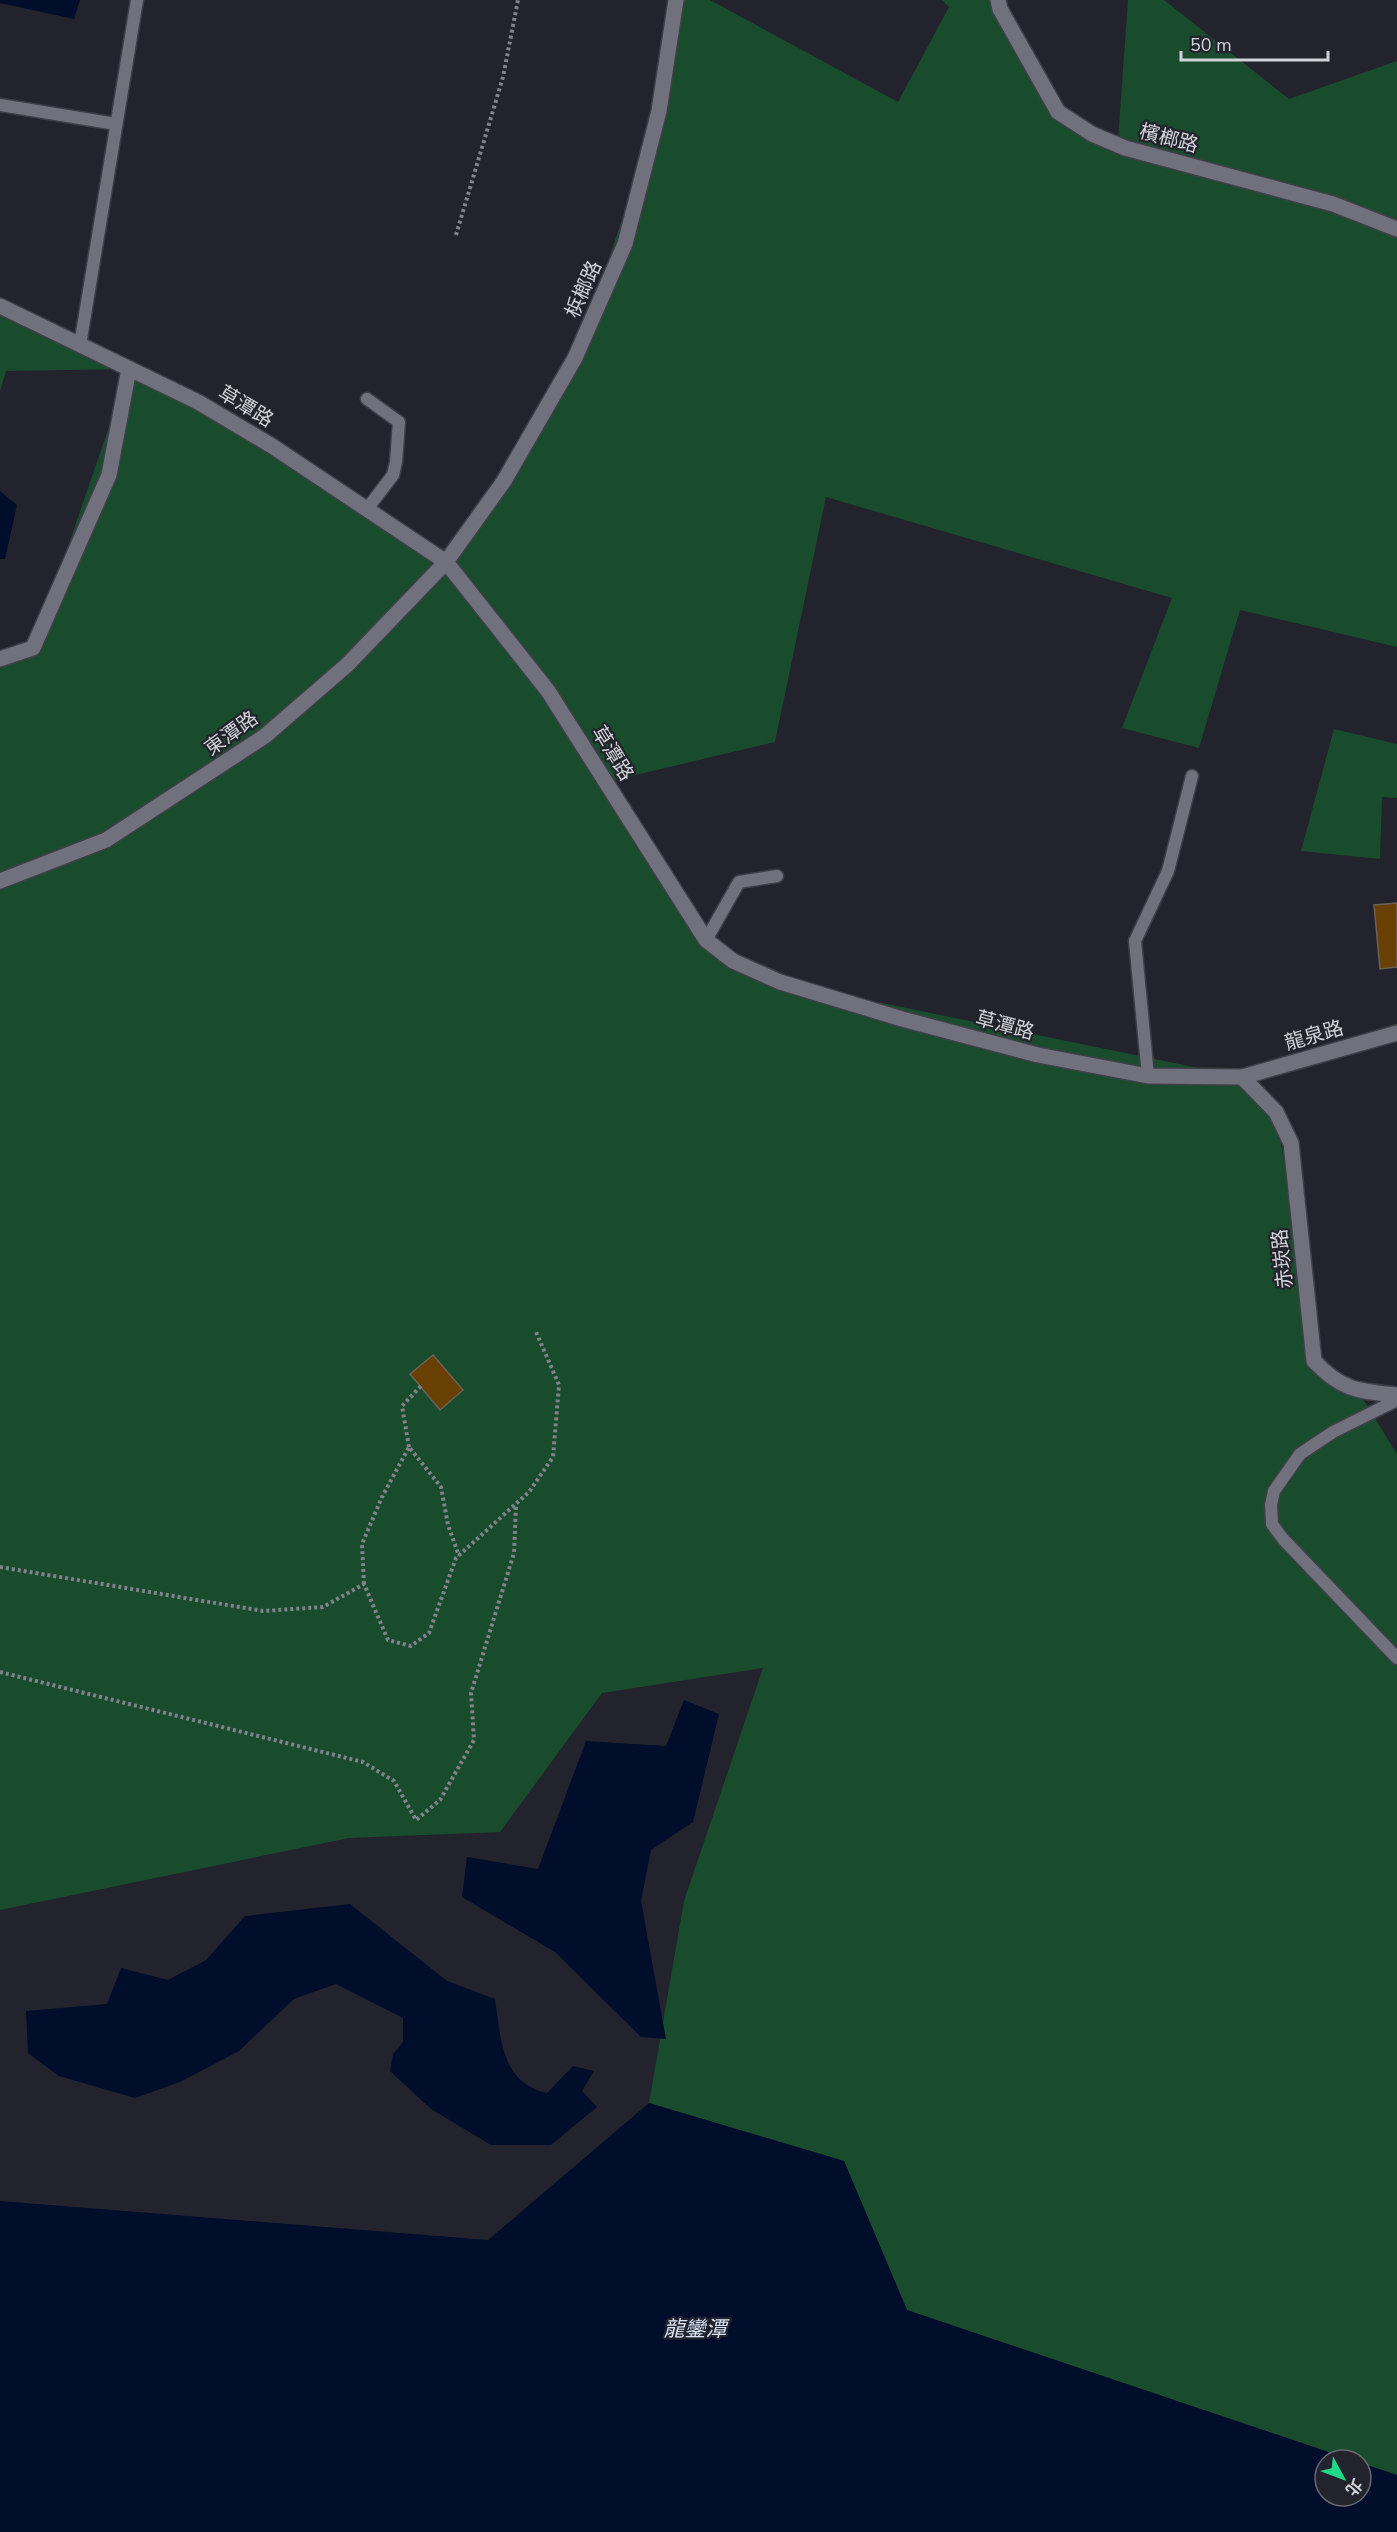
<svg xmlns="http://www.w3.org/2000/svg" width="1397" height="2532" viewBox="0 0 1397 2532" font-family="'Nunito Sans','Noto Sans TC',sans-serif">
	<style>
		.green { fill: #184c2d }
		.water { fill: #000e2b }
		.building { fill: #694003; stroke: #6b6158; stroke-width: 1.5 }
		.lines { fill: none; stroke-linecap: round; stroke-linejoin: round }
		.service-casing { stroke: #3f3f48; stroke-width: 15 }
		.minor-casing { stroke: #3f3f48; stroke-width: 18 }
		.tertiary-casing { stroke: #3f3f48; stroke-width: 18 }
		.path { stroke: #82828b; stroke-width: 4; stroke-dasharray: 3 3; stroke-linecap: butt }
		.service { stroke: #71717e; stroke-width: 12 }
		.minor { stroke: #71717e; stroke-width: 15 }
		.tertiary { stroke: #71717e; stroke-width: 15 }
		.labels { text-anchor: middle; stroke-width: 4.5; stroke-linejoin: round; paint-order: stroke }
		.street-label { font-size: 20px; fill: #d2d2d9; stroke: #23232d }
		.water-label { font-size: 21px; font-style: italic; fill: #d7e5f6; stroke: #23232d }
	</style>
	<rect width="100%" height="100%" fill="#23232d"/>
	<path class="green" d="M676,0H710L898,102L949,7L942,0H998L1058,112L1118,140L1128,0H1164L1289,99L1397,61V647L1240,610L1199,748L1122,728L1172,598L826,497L775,742L606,782L706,940L780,982L1242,1077L1276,1112L1311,1333L1330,1377L1358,1391L1397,1454V2475L1361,2463V2460H1352L907,2310L844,2161L649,2103L684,1901L763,1668L602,1693L500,1832L349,1838L0,1910V659L33,648L129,369L6,371L0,391V305L129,369L446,562L575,358L659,111Z
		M1334,729L1397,744V798L1382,797L1380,859L1301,851Z"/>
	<path class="water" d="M0,0H80L74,19L0,3Z
		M0,491L17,505L5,559H0Z
		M684,1700L719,1714L693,1822L651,1850L641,1901L666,2039L641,2037L555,1952L462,1897L467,1857L538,1869L586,1741L666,1746Z
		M350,1904L447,1981L495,1999C501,2039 501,2083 547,2093L573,2066L594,2071L582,2091L597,2107L551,2145H491L431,2109L390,2071L393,2054L403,2042V2018L336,1984L294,1999L239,2051L180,2082L135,2098L59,2076L28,2053L26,2011L107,2004L121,1968L168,1980L206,1960L245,1916Z
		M649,2103L844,2161L907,2310L1352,2460H1325V2496H1361V2463L1397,2475V2532H0V2201L488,2240Z"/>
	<path class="building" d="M1397,903V967L1380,969L1374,905Z
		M433,1355L463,1390L440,1410L410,1374Z"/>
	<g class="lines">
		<defs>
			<path id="service" d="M0,105L116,124
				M80,345L137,0
				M367,399L399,422L396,462L393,475L367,509
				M706,940L739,882L777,876
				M1148,1076L1135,941L1168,871L1192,776
				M1397,1400L1333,1432L1300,1454L1274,1491L1271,1505L1272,1524L1283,1539L1397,1658"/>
			<path id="minor" d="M998,0L1000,9L1058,112L1092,134L1125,148L1333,204L1397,229
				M0,659L33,648L109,475L129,369
				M0,881L106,840L265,736L347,665L446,562L504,481L575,358L625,244L659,111L676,0
				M1242,1077L1276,1112L1291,1143L1314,1361C1342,1391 1359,1391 1397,1395"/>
			<path id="tertiary" d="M0,306L198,402L272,446L446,562L548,691L706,940L733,961L780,982L902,1019L1038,1055L1148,1076L1242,1077L1397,1033"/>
		</defs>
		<use href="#service" class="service-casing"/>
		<use href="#minor" class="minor-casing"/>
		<use href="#tertiary" class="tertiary-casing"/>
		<path class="path" d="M456,235L503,77L518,0
			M409,1447L402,1406L421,1386
			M0,1567L263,1611L323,1607L364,1584L388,1640L411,1646L429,1633L456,1558L529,1492L553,1457L559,1385L536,1332
			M364,1584L362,1544L382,1497L409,1447L441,1487L448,1525L459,1556
			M0,1672L363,1762L394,1781L416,1820L440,1800L474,1740L471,1693L514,1553L516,1505"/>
		<use href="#service" class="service"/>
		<use href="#minor" class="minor"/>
		<use href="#tertiary" class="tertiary"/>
	</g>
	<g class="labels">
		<g class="street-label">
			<text transform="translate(1169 138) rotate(15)" y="7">檳榔路</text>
			<text transform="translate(583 289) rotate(-66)" y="7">梹榔路</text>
			<text transform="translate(246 406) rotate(31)" y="7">草潭路</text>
			<text transform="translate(231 733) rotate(-36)" y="7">東潭路</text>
			<text transform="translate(613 753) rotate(58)" y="7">草潭路</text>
			<text transform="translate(1005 1025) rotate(15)" y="7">草潭路</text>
			<text transform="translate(1314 1035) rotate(-16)" y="7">龍泉路</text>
			<text transform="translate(1282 1259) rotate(-96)" y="7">赤崁路</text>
		</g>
		<g class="water-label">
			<text x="695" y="2336">龍鑾潭</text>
		</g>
	</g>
	<g transform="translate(1343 2478) rotate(131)"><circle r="28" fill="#23232d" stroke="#696972" stroke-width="1.5"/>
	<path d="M0-4.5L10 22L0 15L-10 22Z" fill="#22d887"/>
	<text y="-9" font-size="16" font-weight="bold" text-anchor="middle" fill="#d2d2d9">北</text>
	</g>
	<path d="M1181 51v9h147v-9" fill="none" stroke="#d2d2d9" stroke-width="3"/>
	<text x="1190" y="51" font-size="18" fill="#d2d2d9" stroke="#23232d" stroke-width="4.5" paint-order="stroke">50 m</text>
</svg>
